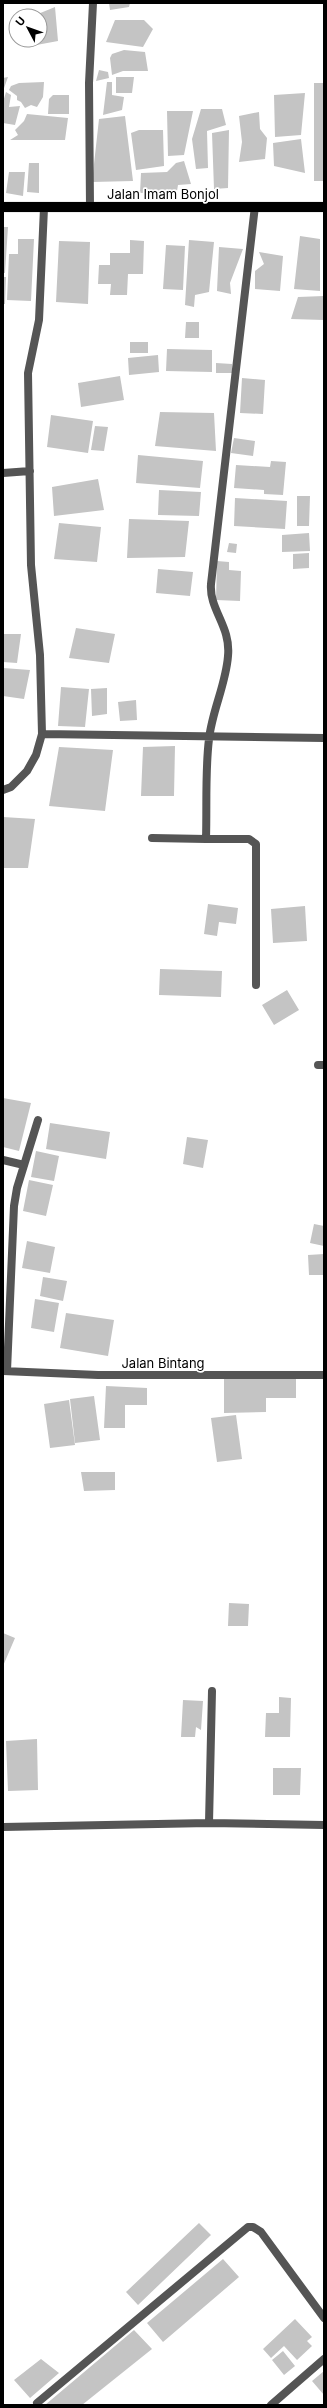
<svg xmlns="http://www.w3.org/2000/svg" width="327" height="2408" viewBox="0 0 327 2408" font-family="Inter,sans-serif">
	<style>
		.building { fill: #c4c4c4 }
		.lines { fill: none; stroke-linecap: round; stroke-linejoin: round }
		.primary-casing { stroke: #dbdbdb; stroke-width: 11 }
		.minor { stroke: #555; stroke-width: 8 }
		.primary { stroke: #000; stroke-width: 10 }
		.labels { text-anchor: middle; stroke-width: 3.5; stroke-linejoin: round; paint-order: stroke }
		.street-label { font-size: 13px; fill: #000; stroke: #fff }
	</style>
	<rect width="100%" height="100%" fill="#fff"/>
	<path class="building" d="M109,3H130L129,7L110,10Z
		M55,7L58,41L31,46V40H40V16H33Z
		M115,20H144L153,29L143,47L106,42Z
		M124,50L145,52L148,71H123L112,75L110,58L112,54Z
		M99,70L108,72L109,78L96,81Z
		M8,77L3,91V78Z
		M116,77H134L132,93H116Z
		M44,82L43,97L37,107L31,105L25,108L21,102L17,100V96L9,90L11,86L19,83Z
		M107,82H112V95L124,97L122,110L103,115Z
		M314,83H324V181H314Z
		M6,92L11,95L9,107L20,106L15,125L3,123V102Z
		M305,93L301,135L275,137L274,95Z
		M53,95H69V114H48L49,99Z
		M201,109H222L226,125L207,131L208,168L196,169L192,139Z
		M167,111H193L184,155L168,156Z
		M259,112L260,129L267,138L265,159L239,162L242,142L239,116Z
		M27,114L68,118L65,140H10L18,135L15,130L24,121Z
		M125,116L133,181L92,182L99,119Z
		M139,130H163L164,166L136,170L131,133Z
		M229,130L228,188L214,189L212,133Z
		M301,139L305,173L274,166L273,143Z
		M184,161L191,184L178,185L177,191L140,193L141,173L167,172L176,163Z
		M29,163H39V193L27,192Z
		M9,172H25L23,196L6,193Z
		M3,227H8L5,273H3Z
		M300,236L320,239V291L294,289Z
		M18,239H34L31,301L7,300L9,254H18Z
		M130,240L144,241L143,274H128L127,295H110L111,284H98L99,265H110V253H130Z
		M189,240L214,242L209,292L195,295L194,307L185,305Z
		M59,241L90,242L88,304L56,302Z
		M166,245L185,246L183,290L163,289Z
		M219,247L243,249L230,283L231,294L217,291Z
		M259,252L283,256L280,291L255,289V271L264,264Z
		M3,277H6L5,304H3Z
		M324,296V320L291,319L298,297Z
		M186,322H199V338H185Z
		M130,342H148V353H130Z
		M167,349L212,350V372L166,371Z
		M158,355L159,372L129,375L128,358Z
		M216,363L232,364V373H216Z
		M120,376L124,400L81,407L78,383Z
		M242,378L265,380L263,414L240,413Z
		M160,412L214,413L216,451L155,446Z
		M51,415L93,421L88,453L47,447Z
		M95,426L108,427L104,451L91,450Z
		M234,438L255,441L253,456L231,453Z
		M138,455L203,461L200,488L136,483Z
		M271,461L286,462L283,495L264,494V490L234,488L236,465L270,467Z
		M98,479L104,510L54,516L52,487Z
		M159,490L201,492L199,516L158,515Z
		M297,496H310L309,526H297Z
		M235,498L287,501L285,529L234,526Z
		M129,519L189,521L185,557L127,558Z
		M59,523L101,527L97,562L54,559Z
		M309,533L310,551L282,552V535Z
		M229,543L237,544L236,553L227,552Z
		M309,553V568L293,569V554Z
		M217,561L229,562V570L241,571L240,601L216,600Z
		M158,569L193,572L190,596L156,593Z
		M76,628L115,634L109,663L69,658Z
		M3,634H21L17,663L3,662Z
		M3,668L30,670L24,699L3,696Z
		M61,687L89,689L85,727L58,726Z
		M107,688V714L92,716L91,689Z
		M136,700L137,720L120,721L118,702Z
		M175,746L174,796H141L143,747Z
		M59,747L113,750L105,811L49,806Z
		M3,817L35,819L28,868H3Z
		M208,904L238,908L236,924L219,922L217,936L204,934Z
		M305,906L307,941L273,943L271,909Z
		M160,969L222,971L221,997L159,995Z
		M287,990L299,1010L274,1025L262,1005Z
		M3,1098L31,1103L19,1151L3,1147Z
		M50,1123L110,1132L106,1159L46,1149Z
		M187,1137L208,1140L203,1168L183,1164Z
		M36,1151L59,1156L54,1181L31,1177Z
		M29,1180L53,1185L46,1216L23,1211Z
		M314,1224L324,1226V1246L310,1243Z
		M27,1241L55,1247L50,1273L22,1268Z
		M324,1254V1275H309L308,1255Z
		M43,1277L67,1281L63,1301L40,1296Z
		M35,1299L59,1303L54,1332L31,1328Z
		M66,1313L114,1320L108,1356L60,1348Z
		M224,1379H296V1398H266V1412L224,1413Z
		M106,1386L147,1388V1405H125V1428H104Z
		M94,1396L100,1440L75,1443L70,1399Z
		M69,1400L75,1445L50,1448L44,1404Z
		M236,1415L242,1459L217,1462L211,1418Z
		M81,1472H115V1490L84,1491Z
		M229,1603L249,1604L248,1626H228Z
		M3,1633L15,1638L3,1666Z
		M279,1697L291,1698L290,1737H265L266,1713H279Z
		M183,1700L203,1701L201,1730L196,1727L195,1737H181Z
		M37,1739L38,1790L8,1791L6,1741Z
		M273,1768H301L300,1795H273Z
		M199,2223L211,2235L138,2305L126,2292Z
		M223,2259L239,2277L163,2342L147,2323Z
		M295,2319L312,2337L307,2341L312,2346L297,2360L284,2346L271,2358L263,2349Z
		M134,2330L152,2349L82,2405H45Z
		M283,2351L295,2366L284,2375L272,2360Z
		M41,2359L59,2373L30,2398L14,2380Z
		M324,2371V2395L312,2381Z"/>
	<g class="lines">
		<defs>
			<path id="primary" d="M3,207H324"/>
		</defs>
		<use href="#primary" class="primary-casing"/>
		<path class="minor" d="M255,206L211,584C209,610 231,626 228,656C226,684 212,711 209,739C205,771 207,806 206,839H249L256,844V985
			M90,207L89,83L93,3
			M3,473L30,471
			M42,734L324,738
			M3,790L11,787L27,771L36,755L42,734L40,655L31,565L28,373L39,320L44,208
			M152,838L206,839
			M318,1065H324
			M3,1160L24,1165
			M3,1371L98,1375H324
			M7,1371L14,1206L17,1188L38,1120
			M209,1823L212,1691
			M3,1827L209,1823L324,1825
			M37,2403L248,2227H253L261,2232L324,2318
			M271,2405L324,2359"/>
		<use href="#primary" class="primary"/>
	</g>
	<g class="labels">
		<g class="street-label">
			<text x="163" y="199">Jalan Imam Bonjol</text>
			<text x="163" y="1368">Jalan Bintang</text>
		</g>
	</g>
	<rect width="327" height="2408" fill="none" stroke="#000000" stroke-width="8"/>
	<g transform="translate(28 28) rotate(311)"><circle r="19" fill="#ffffff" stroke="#999999"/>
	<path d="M0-3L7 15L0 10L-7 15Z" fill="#000000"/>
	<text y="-6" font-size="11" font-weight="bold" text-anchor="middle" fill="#000000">U</text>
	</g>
</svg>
